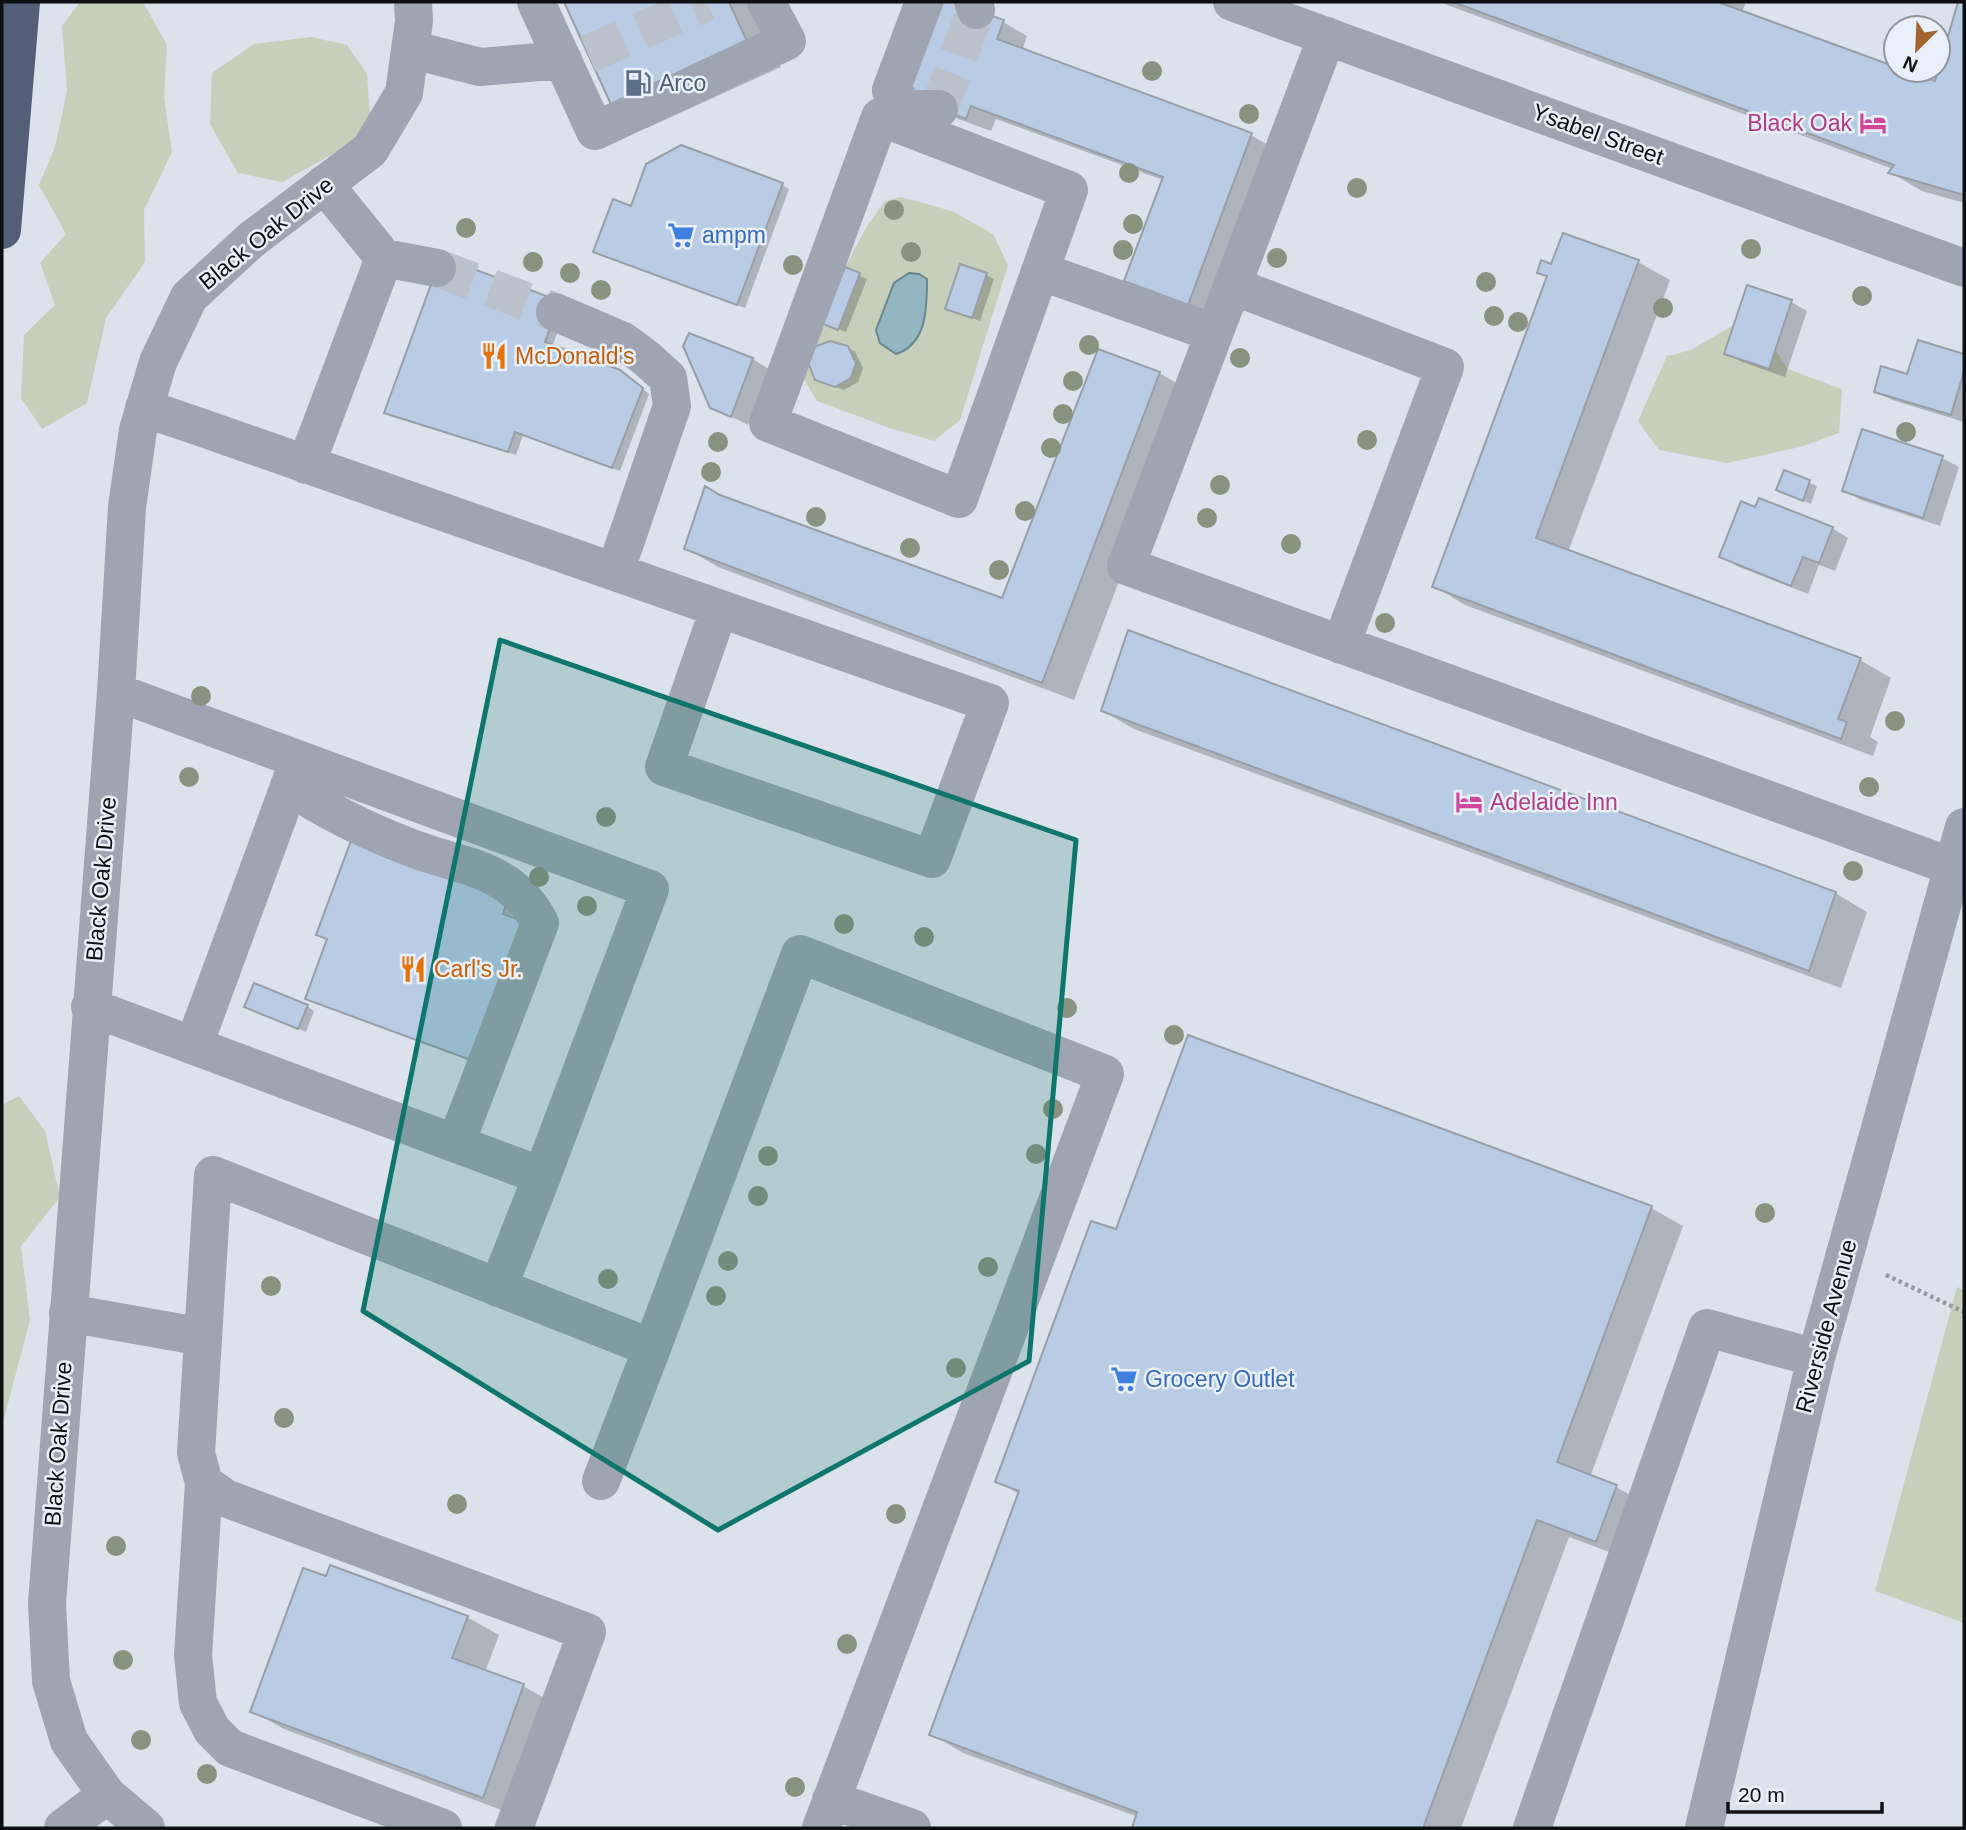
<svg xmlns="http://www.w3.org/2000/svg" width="1966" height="1830" viewBox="0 0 1966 1830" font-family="Helvetica,sans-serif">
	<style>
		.green { fill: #c6cfb9 }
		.water { fill: #92b7c3; stroke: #6a858e; stroke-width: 2 }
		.shadow { fill: #0003 }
		.building { fill: #b8cce6; stroke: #979ea6; stroke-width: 2 }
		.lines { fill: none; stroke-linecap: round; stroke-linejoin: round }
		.minor-tunnel { stroke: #bcc2cb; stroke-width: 38; stroke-dasharray: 38 19; stroke-linecap: butt }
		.path { stroke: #9499a0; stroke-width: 4.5; stroke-dasharray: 3.5 3.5; stroke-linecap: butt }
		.minor { stroke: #9ea4b1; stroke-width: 38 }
		.highway { stroke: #535e78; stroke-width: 38 }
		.tree { fill: #87937e }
		.marked { fill: #0f766e; fill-opacity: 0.2; stroke: #0f766e; stroke-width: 5; stroke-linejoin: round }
		.labels { text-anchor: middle; stroke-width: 5; stroke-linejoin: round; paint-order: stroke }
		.service-label { font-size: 23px; fill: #4e5e75; stroke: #e9f0f9; text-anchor: start }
		.hotel-label { font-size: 23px; fill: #b23c85; stroke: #e9f0f9; text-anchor: end }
		.street-label { font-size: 23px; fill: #0d0f12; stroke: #e9f0f9 }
		.shop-label { font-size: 23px; fill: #366cbe; stroke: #e9f0f9; text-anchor: start }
		.food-label { font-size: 23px; fill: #c56008; stroke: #e9f0f9; text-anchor: start }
	</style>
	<rect width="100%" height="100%" fill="#dbe2ec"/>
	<path class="green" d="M80,2H143L167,45L164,97L172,152L144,210L145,262L106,318L87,403L42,429L21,398L24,335L55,305L40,263L66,234L39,185L55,147L67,91L62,26Z
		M311,37L347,45L367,74L370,118L351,144L282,182L238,173L210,124L212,73L254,44Z
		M901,197L952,211L993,234L1008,265L960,420L934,441L890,428L817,401L803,378L845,267L867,226L885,201Z
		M1752,314L1788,369L1842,389L1839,433L1800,447L1727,463L1659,450L1638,421L1667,356L1691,350Z
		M19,1096L45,1131L60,1197L21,1246L30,1320L2,1426V1105Z
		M1957,1287L1964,1290V1623L1875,1591Z"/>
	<path class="water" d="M909,273L919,274L927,279C927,308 927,344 896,354L880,343L876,330L894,283Z"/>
	<path class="shadow" d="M566,2H751L781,67L647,128L616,110Z
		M944,2L1003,22L1027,36L1022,51L1251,135L1275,149L1213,318L1150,294L1163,180L996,119L991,131L934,110L910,96Z
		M1439,2H1746L1742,12L1936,84L1960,2H1964V203L1922,191L1891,173L1893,169Z
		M782,185L789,189L745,308L595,251L632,208Z
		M1638,262L1670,280L1568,552L1860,660L1891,678L1870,737L1878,742L1873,756L1465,605L1434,586L1548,277L1540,272L1552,266Z
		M846,270L867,279L846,332L833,327Z
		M986,275L994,279L980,321L947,308Z
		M1791,302L1807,311L1785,377L1742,362L1726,353Z
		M567,307L552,347L628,377L649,394L620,471L523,435L516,455L386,412Z
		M690,335L753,359L769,369L748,425L712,407Z
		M1919,342L1964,355V422L1892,400L1876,391L1908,376Z
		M847,347L855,352L863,368L858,382L844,390L825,383Z
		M1159,373L1191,391L1074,700L718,567L686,548L720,496L1003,600Z
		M1942,458L1959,467L1940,526L1861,500L1845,490Z
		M1785,472L1817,486L1811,504L1778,490Z
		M1756,509L1832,528L1848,538L1835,571L1819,565L1808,594L1737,566L1721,556Z
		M1103,711L1835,893L1867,912L1841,988L1134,729Z
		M516,901L510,919L329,940L319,934Z
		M307,1006L314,1011L306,1032L254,1011Z
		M1651,1208L1683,1226L1590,1477L1616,1487L1648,1505L1628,1559L1569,1537L1461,1828H1134L1138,1817L963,1753L931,1734L1019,1494L997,1481L1117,1231Z
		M467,1617L499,1635L485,1672L523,1686L555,1704L515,1815L284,1729L252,1711Z"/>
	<path class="building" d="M564,2H729L750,48L614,111Z
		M943,2H954L1004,20L997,39L1252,133L1188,305L1124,281L1163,177L971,106L966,119L907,97Z
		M1453,2H1718L1896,67V70H1904L1935,81L1958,2H1964V195L1888,173L1894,165Z
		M681,145L783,183L737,305L593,252L613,199L631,206L646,164Z
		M1563,233L1639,260L1536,538L1861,658L1838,719L1847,722L1841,739L1432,587L1547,276L1537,273L1541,260L1551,264Z
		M444,258L560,301L545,342L620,370L643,388L612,468L515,432L508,452L384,413L437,268Z
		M960,264L987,273L972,318L945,309Z
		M845,267L860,273L838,330L823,324Z
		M1747,285L1792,300L1769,369L1724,354Z
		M689,333L753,358L731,417L710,408L683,346Z
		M1918,340L1964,354V371L1951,415L1874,392L1881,366L1907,374Z
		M830,341L848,346L856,363L851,378L835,387L815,380L808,362L814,347Z
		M1098,349L1160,372L1042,683L684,549L705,486L720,495L1002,598Z
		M1862,429L1943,456L1923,518L1842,491Z
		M1784,470L1810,480L1803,501L1776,490Z
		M1759,498L1833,527L1819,563L1803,557L1791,586L1719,557L1741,501L1755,507Z
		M1128,630L1836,892L1809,971L1101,711Z
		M352,838L509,896L503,914L528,923L476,1062L305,999L327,939L316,935Z
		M254,983L308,1005L298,1029L244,1007Z
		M1188,1035L1652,1206L1557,1462L1617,1485L1596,1542L1537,1520L1423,1828H1132L1137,1812L929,1735L1019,1491L995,1482L1091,1221L1116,1229Z
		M330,1565L468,1616L452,1658L524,1684L483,1798L250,1712L303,1568L326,1576Z"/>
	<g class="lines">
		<path class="minor-tunnel" d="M588,54L707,2
			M939,109L976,10
			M437,268L555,312"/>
		<path class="path" d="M1886,1275L1964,1312"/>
		<path class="minor" d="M536,2L595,131L787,41L766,2
			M973,2L976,10
			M1232,2L1964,268
			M1327,36L1126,566L1953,867
			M410,49L480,67L563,60
			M907,109L891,90L924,2
			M907,109H939
			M880,117L1069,190L959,499L768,423Z
			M384,258L437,268
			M1040,271L1214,333
			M1233,286L1445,367L1341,645
			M555,312L623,341L646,358L668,378L672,406L615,572
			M144,408L197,426L990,703L932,859L664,767L719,609
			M306,465L384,258L324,184
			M289,786C326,811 367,831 409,847C462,868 510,866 540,923L456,1143
			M90,1007L542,1176L650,889L116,692
			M194,1045L297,765
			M498,1288L542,1176
			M68,1313L203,1337
			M601,1481L652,1348
			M204,1483L193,1655L198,1703L212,1730L230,1748L443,1828
			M831,1800L912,1828
			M63,1828L107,1795
			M146,1828L107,1795L69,1741L51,1681L47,1603L116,692L127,507L138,430L158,362L189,297L251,240L370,150L404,93L414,21L413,2
			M514,1828L587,1632L225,1498L204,1483L196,1453L213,1175L652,1348L800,954L1105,1074L821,1828
			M1532,1828L1707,1328L1816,1358
			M1704,1828L1816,1358L1964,827"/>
		<path class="highway" d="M2,230L21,2"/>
	</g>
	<g class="tree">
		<circle cx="1152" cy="71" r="10"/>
		<circle cx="1249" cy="114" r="10"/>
		<circle cx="1129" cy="173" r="10"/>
		<circle cx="1357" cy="188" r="10"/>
		<circle cx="894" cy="210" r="10"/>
		<circle cx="1133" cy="224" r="10"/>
		<circle cx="466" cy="228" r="10"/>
		<circle cx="1751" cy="249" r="10"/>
		<circle cx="1123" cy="250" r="10"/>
		<circle cx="911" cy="252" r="10"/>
		<circle cx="1277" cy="258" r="10"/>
		<circle cx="533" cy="262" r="10"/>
		<circle cx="793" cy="265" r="10"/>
		<circle cx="570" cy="273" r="10"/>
		<circle cx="1486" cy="282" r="10"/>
		<circle cx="601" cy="290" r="10"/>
		<circle cx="1862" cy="296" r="10"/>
		<circle cx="1663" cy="308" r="10"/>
		<circle cx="1494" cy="316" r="10"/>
		<circle cx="1518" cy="322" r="10"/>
		<circle cx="1089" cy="345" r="10"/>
		<circle cx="1240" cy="358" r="10"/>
		<circle cx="1073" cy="381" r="10"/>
		<circle cx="1063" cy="414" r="10"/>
		<circle cx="1906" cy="432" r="10"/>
		<circle cx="1367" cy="440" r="10"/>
		<circle cx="718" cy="442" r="10"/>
		<circle cx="1051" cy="448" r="10"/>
		<circle cx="711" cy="472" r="10"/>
		<circle cx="1220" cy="485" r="10"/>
		<circle cx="1025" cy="511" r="10"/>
		<circle cx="816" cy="517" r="10"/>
		<circle cx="1207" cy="518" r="10"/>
		<circle cx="1291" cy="544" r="10"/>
		<circle cx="910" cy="548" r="10"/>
		<circle cx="999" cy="570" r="10"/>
		<circle cx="1385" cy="623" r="10"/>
		<circle cx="201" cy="696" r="10"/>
		<circle cx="1895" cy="721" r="10"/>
		<circle cx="189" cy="777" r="10"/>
		<circle cx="1869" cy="787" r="10"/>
		<circle cx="606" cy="817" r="10"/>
		<circle cx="1853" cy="871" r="10"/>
		<circle cx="539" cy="877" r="10"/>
		<circle cx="587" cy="906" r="10"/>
		<circle cx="844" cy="924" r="10"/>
		<circle cx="924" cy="937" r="10"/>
		<circle cx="1067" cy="1008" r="10"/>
		<circle cx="1174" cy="1035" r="10"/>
		<circle cx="1053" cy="1109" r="10"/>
		<circle cx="1036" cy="1154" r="10"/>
		<circle cx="768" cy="1156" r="10"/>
		<circle cx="758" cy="1196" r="10"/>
		<circle cx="1765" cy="1213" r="10"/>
		<circle cx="728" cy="1261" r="10"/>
		<circle cx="988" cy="1267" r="10"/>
		<circle cx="608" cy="1279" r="10"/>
		<circle cx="271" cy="1286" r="10"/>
		<circle cx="716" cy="1296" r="10"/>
		<circle cx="956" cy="1368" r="10"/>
		<circle cx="284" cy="1418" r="10"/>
		<circle cx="457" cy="1504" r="10"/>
		<circle cx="896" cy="1514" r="10"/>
		<circle cx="116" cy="1546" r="10"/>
		<circle cx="847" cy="1644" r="10"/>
		<circle cx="123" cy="1660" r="10"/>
		<circle cx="141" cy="1740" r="10"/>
		<circle cx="207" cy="1774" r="10"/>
		<circle cx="795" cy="1787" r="10"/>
	</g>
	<path class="marked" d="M500,640L1076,840L1029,1361L718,1530L363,1311Z"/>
	<defs>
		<symbol id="fuel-bare" viewBox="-9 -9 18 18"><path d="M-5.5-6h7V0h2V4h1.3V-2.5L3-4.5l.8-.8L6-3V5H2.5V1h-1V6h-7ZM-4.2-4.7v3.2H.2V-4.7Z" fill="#5c6f8a" stroke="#e9f0f9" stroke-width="2.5" paint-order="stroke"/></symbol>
		<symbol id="hotel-bare" viewBox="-9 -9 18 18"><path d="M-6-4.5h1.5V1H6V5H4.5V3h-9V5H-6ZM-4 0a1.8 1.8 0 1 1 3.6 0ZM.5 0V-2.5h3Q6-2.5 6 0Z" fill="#d1479c" stroke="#e9f0f9" stroke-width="2.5" paint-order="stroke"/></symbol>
		<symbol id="supermarket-bare" viewBox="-9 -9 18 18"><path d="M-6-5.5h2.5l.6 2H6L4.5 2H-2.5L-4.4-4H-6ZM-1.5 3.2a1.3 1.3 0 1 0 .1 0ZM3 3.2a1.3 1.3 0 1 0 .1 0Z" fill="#3f7fe0" stroke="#e9f0f9" stroke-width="2.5" paint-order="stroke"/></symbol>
		<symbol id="restaurant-bare" viewBox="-9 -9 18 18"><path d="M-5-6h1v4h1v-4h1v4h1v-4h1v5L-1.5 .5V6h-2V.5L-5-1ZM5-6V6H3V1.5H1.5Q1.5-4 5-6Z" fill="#e8710a" stroke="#e9f0f9" stroke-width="2.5" paint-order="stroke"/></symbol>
	</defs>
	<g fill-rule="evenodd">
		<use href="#fuel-bare" x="619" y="64" width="38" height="38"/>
		<use href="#hotel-bare" x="1854" y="104" width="38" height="38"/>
		<use href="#supermarket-bare" x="662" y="216" width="38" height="38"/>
		<use href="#restaurant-bare" x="475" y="337" width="38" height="38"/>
		<use href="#hotel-bare" x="1450" y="783" width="38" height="38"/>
		<use href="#restaurant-bare" x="394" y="950" width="38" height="38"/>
		<use href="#supermarket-bare" x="1105" y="1360" width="38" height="38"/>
	</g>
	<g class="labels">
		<g class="service-label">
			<text x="659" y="91">Arco</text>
		</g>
		<g class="hotel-label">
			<text x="1852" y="131">Black Oak</text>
			<text x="1490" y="810" text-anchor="start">Adelaide Inn</text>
		</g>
		<g class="street-label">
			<text transform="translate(1598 134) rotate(20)" y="8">Ysabel Street</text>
			<text transform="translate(266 233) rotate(-39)" y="8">Black Oak Drive</text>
			<text transform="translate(101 879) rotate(-85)" y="8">Black Oak Drive</text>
			<text transform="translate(1826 1326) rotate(-75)" y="8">Riverside Avenue</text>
			<text transform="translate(58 1444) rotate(-86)" y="8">Black Oak Drive</text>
		</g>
		<g class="shop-label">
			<text x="702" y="243">ampm</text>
			<text x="1145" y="1387">Grocery Outlet</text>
		</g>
		<g class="food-label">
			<text x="515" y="364">McDonald's</text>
			<text x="434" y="977">Carl's Jr.</text>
		</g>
	</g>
	<rect width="1966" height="1830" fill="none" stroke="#0d0f12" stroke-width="7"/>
	<g transform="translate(1917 49) rotate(204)"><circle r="33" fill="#e9f0f9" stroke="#91969d" stroke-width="2"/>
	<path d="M0-5L12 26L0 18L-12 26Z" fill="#a56330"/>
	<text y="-10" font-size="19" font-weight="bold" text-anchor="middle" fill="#0d0f12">N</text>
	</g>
	<path d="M1728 1802v10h154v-10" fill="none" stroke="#0d0f12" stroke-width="3.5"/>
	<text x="1738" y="1802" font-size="21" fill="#0d0f12" stroke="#e9f0f9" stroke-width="5" paint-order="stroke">20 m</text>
</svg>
